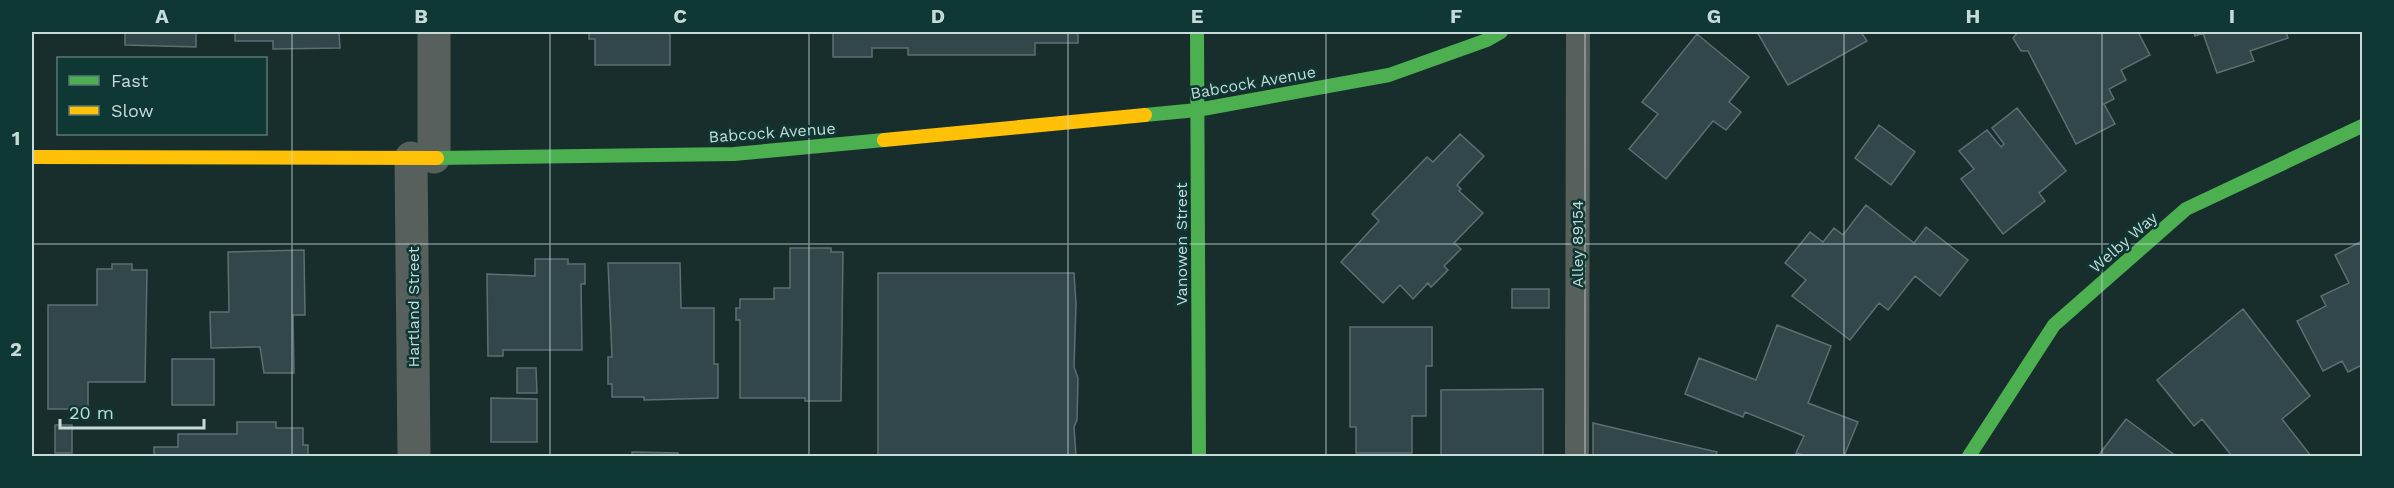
<svg xmlns="http://www.w3.org/2000/svg" width="2394" height="488" viewBox="0 0 2394 488" font-family="'Work Sans',sans-serif">
	<style>
		.building { fill: #31474a; stroke: #5e6f71; stroke-width: 1.5 }
		.lines { fill: none; stroke-linecap: round; stroke-linejoin: round }
		.lane { stroke: #57605c; stroke-width: 24 }
		.street { stroke: #57605c; stroke-width: 33 }
		.fast { stroke: #4caf50; stroke-width: 14 }
		.slow { stroke: #ffc107; stroke-width: 14 }
		.grid { fill: none; stroke: #c6dbd8; stroke-width: 1.5; stroke-opacity: 0.55 }
		.labels { text-anchor: middle; stroke-width: 5; stroke-linejoin: round; paint-order: stroke }
		.street-label { font-size: 16px; fill: #c6dbd8; stroke: #0f3734 }
		.neatline { fill: none; stroke: #c6dbd8; stroke-width: 2 }
		.grid-label { font-size: 20px; text-anchor: middle; font-weight: bold; fill: #c6dbd8 }
	</style>
	<rect width="100%" height="100%" fill="#182e2c"/>
	<path class="building" d="M125,32H196V47L125,45Z
		M235,32H339L340,48L273,49V41H235Z
		M589,32H670V65H595V39H589Z
		M833,32H1078V43H1035V55H908V48H872V57H833Z
		M1757,32H1861L1867,41L1788,85Z
		M2018,32H2138L2150,55L2121,70L2126,80L2109,89L2114,99L2104,104L2115,124L2076,144L2028,51H2021L2013,38Z
		M2194,32H2286L2288,38L2250,51L2254,61L2217,73L2203,33L2195,36Z
		M1697,34L1749,77L1729,102L1741,112L1726,130L1713,121L1666,179L1629,149L1658,114L1642,102Z
		M2017,108L2066,171L2039,193L2045,201L2003,234L1961,179L1974,169L1959,151L1987,130L2001,147L2004,144L1992,128Z
		M1879,125L1915,152L1891,185L1855,158Z
		M1460,134L1484,156L1457,185L1461,189L1459,191L1483,213L1454,243L1461,249L1444,266L1448,270L1431,287L1428,283L1413,299L1400,285L1383,303L1341,262L1379,221L1372,214L1427,157L1433,162Z
		M1866,205L1914,243L1926,227L1968,260L1940,296L1915,276L1888,310L1879,303L1850,340L1792,296L1806,280L1785,263L1810,232L1823,242L1834,228L1843,235Z
		M2362,241V365L2348,372L2342,361L2323,371L2297,321L2326,306L2321,296L2349,283L2335,255Z
		M790,248H831V252H843L841,401H805V398H740V320H736V308H740V299H774V288H790Z
		M304,250L305,315H293L294,373H264L260,347L211,348L210,312H229L228,252Z
		M535,259H568V264H585V284H581L582,350H503V356H488L487,274L535,276Z
		M608,263H680L681,308H714V364H718V398L644,400V397H612V384H608V357H612Z
		M112,264H132V270H147L145,382H88V409H48V305H97V269H112Z
		M878,273H1074L1076,304L1074,367L1078,378L1077,420L1074,427L1076,456H878Z
		M1512,289H1549V308H1512Z
		M2243,309L2310,396L2282,419L2311,456H2232L2202,419L2194,426L2157,380Z
		M1777,325L1831,346L1808,403L1858,422L1844,456H1806L1796,453L1804,436L1745,412L1743,417L1685,394L1699,358L1756,380Z
		M1350,327H1432V366H1426V416H1412V453H1356V427H1350Z
		M172,359H214V405H172Z
		M517,368H536L537,393H517Z
		M1543,389V456H1441V390Z
		M491,398L537,399V442H491Z
		M2126,419L2176,456H2098Z
		M237,422H276V428H303V445H308V456H154V447H178V434H237Z
		M1593,423L1717,452L1716,456H1593Z
		M55,425H72V453H55Z
		M632,452L678,453V456H628H632Z"/>
	<g class="lines">
		<path class="lane" d="M1577,456L1578,32"/>
		<path class="street" d="M434,157V32
			M411,158L414,456"/>
		<path class="fast" d="M1197,32L1199,456
			M1145,115L1197,110L1389,75L1487,40L1501,32
			M437,158L734,154L884,140
			M1969,456L2054,325L2186,209L2362,126"/>
		<path class="slow" d="M884,140L1145,115
			M32,157L437,158"/>
	</g>
	<path class="grid" d="M292,32V456M550,32V456M809,32V456M1068,32V456M1326,32V456M1585,32V456M1844,32V456M2102,32V456M32,244H2362"/>
	<g class="labels">
		<g class="street-label">
			<text transform="translate(1253 82) rotate(-10)" y="6">Babcock Avenue</text>
			<text transform="translate(772 132) rotate(-4)" y="6">Babcock Avenue</text>
			<text transform="translate(2123 242) rotate(-41)" y="6">Welby Way</text>
			<text transform="translate(1181 244) rotate(-90)" y="6">Vanowen Street</text>
			<text transform="translate(1577 244) rotate(-90)" y="6">Alley 89154</text>
			<text transform="translate(413 307) rotate(-90)" y="6">Hartland Street</text>
		</g>
	</g>
	<rect width="2394" height="488" fill="none" stroke="#0f3734" stroke-width="66"/>
	<rect x="57" y="57" width="210" height="78" fill="#0f3734" stroke="#587976" stroke-width="1.5"/>
	<rect x="69" y="76" width="30" height="9" fill="#4caf50" stroke="#587976" stroke-width="1.5"/>
	<text x="111" y="87" font-size="18" fill="#c6dbd8">Fast</text>
	<rect x="69" y="106" width="30" height="9" fill="#ffc107" stroke="#587976" stroke-width="1.5"/>
	<text x="111" y="117" font-size="18" fill="#c6dbd8">Slow</text>
	<path d="M60 419v9h144v-9" fill="none" stroke="#c6dbd8" stroke-width="3"/>
	<text x="69" y="419" font-size="18" fill="#c6dbd8" stroke="#0f3734" stroke-width="4.5" paint-order="stroke">20 m</text>
	<rect x="33" y="33" width="2328" height="422" class="neatline"/>
	<g class="grid-label">
		<text x="162" y="23">A</text>
		<text x="421" y="23">B</text>
		<text x="680" y="23">C</text>
		<text x="938" y="23">D</text>
		<text x="1197" y="23">E</text>
		<text x="1456" y="23">F</text>
		<text x="1714" y="23">G</text>
		<text x="1973" y="23">H</text>
		<text x="2232" y="23">I</text>
		<text x="16" y="145">1</text>
		<text x="16" y="356">2</text>
	</g>
</svg>
